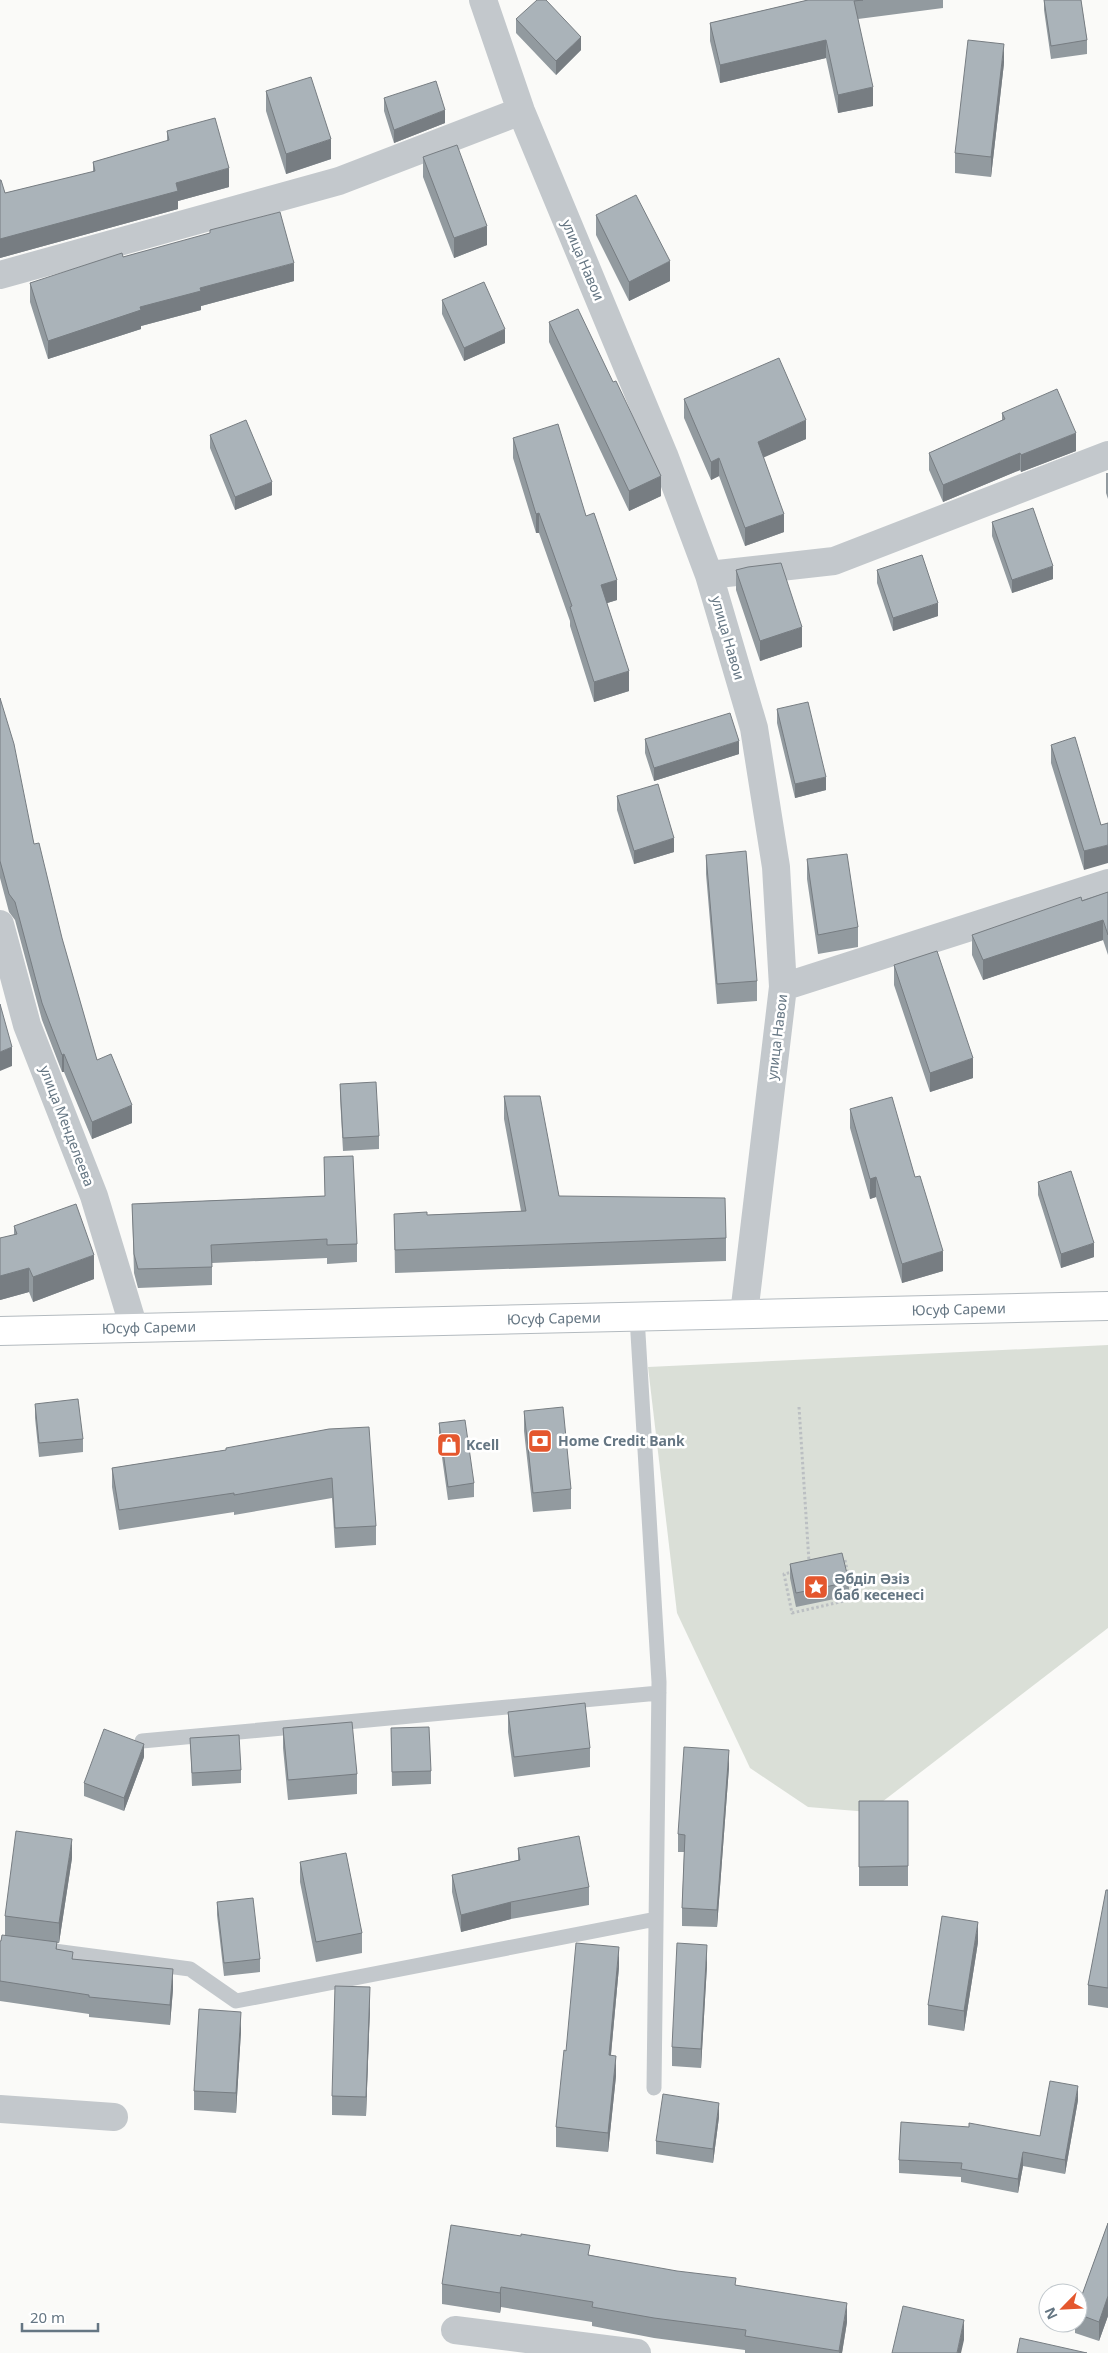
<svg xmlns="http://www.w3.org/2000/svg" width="1108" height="2353" viewBox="0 0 1108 2353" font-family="'Noto Sans',sans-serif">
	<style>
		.green { fill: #dadfd7 }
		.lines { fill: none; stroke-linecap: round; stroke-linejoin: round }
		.secondary-casing { stroke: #b3babf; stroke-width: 30 }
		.path { stroke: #bbbfc2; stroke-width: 3; stroke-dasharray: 2.5 2.5; stroke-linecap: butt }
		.service { stroke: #c3c8cc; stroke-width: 15 }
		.minor { stroke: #c3c8cc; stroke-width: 28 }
		.secondary { stroke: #fff; stroke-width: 28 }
		.wall { fill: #929a9f }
		.shaded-wall { fill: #777d82 }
		.building { fill: #aab3b9; stroke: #777d82 }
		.labels { text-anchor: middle; stroke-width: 5; stroke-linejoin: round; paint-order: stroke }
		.street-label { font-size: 14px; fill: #657683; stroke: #fff }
		.poi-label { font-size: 14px; font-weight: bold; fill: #657683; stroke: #fff; text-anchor: start }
	</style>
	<rect width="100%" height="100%" fill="#fafaf8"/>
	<path class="green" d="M1108,1345V1628L869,1812L808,1807L750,1768L677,1613L648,1367Z"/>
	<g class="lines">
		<defs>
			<g id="secondary">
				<path id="s1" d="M0,1331L1108,1306"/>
			</g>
		</defs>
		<use href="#secondary" class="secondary-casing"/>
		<path class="path" d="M799,1407L809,1562
			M845,1560L853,1599L792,1613L784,1574Z"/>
		<path class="service" d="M637,1317L659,1682L654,2088
			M142,1741L659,1693
			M54,1951L190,1969L236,2001L656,1919"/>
		<path class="minor" d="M483,0L521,111L664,455L709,575L754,728L776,867L783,987L744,1314
			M0,275L339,181L521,111
			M709,575L834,561L1108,455
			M0,924L27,1025L94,1196L134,1328
			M783,987L1108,883
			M0,2109L114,2117
			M455,2330L637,2353"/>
		<use href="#secondary" class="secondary"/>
	</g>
	<path class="wall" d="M808,0H943V8L858,19L873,106L838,113L826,58L720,83L710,41V23Z
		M1044,0H1081L1087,40V54L1051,59L1044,10Z
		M516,19L581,50L556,75L516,33Z
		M1004,63L991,177L955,173V153Z
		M266,91L331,159L286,174L266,111Z
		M384,98L445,123L394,143L384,111Z
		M167,131L229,187L178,201V209L0,258V180L5,193L93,172V162L167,141Z
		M423,157L487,245L454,258L423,177Z
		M596,215L670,281L629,301L596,235Z
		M210,230L294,281L201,306V310L141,326V329L48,359L30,302V283L123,257L210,234Z
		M442,300L505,343L464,361L442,314Z
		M549,322L613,382L661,496L629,511L549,342Z
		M684,399L806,439L763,457L784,532L745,546L719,476L711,480L684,418Z
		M1002,413L1076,451L1021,472L1020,470L943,502L929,470V453L1002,420Z
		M210,435L272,495L235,510L210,448Z
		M513,438L586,516L617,600L607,603L629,691L594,702L570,626V621L539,533H536L513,458Z
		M1106,473H1108V499L1106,493Z
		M992,522L1053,579L1012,593L992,536Z
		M736,570L802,647L760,661L736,590Z
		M877,570L938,616L893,631L877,583Z
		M0,698L34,844L97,1060L132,1123L92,1139L64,1072H62L42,1020L15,920L9,912L0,878Z
		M777,709L826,790L795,798L777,723Z
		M645,739L739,754L654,781L645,753Z
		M1051,745L1101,825L1084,870L1051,763Z
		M617,796L674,852L634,864L617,810Z
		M706,855L757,981V1001L717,1004L706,874Z
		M807,859L858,927V947L818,954L807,879Z
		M1108,892V955L1103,940L983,980L972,955V935Z
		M894,965L973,1078L930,1092L894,985Z
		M340,1084L379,1136V1149L343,1151L340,1097Z
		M504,1096L559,1196L726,1238V1261L395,1273L394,1214L427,1215L521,1211L504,1119Z
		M850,1109L915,1177L943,1271L902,1283L876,1197L870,1199L850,1128Z
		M324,1157L357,1244V1262L327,1264V1258L212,1263V1285L138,1288L134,1273L132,1204L325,1196Z
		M1038,1182L1094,1257L1061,1268L1038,1195Z
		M14,1226L94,1279L33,1302L29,1292L0,1300V1238L14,1235Z
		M35,1404L83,1439V1452L39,1457L35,1418Z
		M524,1411L571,1489V1509L533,1512L524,1431Z
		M439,1423L474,1483V1497L448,1500L439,1436Z
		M329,1429L376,1526V1545L335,1548L332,1498L234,1515V1512L119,1530L112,1487V1468L226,1450Z
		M790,1564L849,1582V1596L796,1607L790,1578Z
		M508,1712L590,1748V1767L514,1777L508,1732Z
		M283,1728L357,1774V1794L288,1800L283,1748Z
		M391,1728L431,1771V1784L392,1786Z
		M190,1738L241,1770V1783L192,1786Z
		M144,1757L124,1811L84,1796V1783Z
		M729,1767L717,1927L682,1926V1908L684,1852H678V1834Z
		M859,1801H908V1886H859Z
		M518,1848L589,1887V1905L511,1919L461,1932L452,1892V1875L518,1860Z
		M72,1858L59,1943H57V1950L73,1959L173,1989L170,2025L89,2017V2014L0,2001V1941H1L5,1935V1916Z
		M300,1862L362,1933V1953L316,1962L300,1882Z
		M1108,1890V2008L1088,2005V1985Z
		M217,1902L260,1959V1972L224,1976L217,1915Z
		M978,1942L964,2031L928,2025V2005Z
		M707,1965L701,2068L672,2066V2047Z
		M619,1967L611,2055L616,2076L608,2152L556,2147V2127L566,2051Z
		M370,2007L366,2116L332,2115V2096Z
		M241,2031L236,2113L194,2110V2091Z
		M1078,2100L1065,2174L1023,2166L1018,2193L961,2182V2177L899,2173V2160L1040,2136Z
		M719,2117L713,2163L656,2154V2141Z
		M1108,2223V2316L1099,2341L1075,2333V2323H1078V2306Z
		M521,2236L590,2255L736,2285L847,2322L842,2353H745V2350L654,2338L592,2326V2322L501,2307L500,2313L442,2304V2284Z"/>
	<path class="shaded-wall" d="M581,37V50L556,75V61Z
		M826,40V58L720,83V65Z
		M1004,44V63L991,177V157Z
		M873,87V106L838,113V95Z
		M445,110V123L394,143V130Z
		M331,139V159L286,174V154Z
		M229,168V187L178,201V209L0,258V239L176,183Z
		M487,226V245L454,258V238Z
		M670,261V281L629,301V282Z
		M294,263V281L201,306V310L141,326V329L48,359V341L140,307L200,288Z
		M505,329V343L464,361V348Z
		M806,420V439L758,460V442Z
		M1076,433V451L1021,472V455Z
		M1020,453V470L943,502V485Z
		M719,458V476L711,480V462Z
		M661,476V496L629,511V491Z
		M272,482V495L235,510V497Z
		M539,513V533H536V514Z
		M784,514V532L745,546V528Z
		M1053,566V579L1012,593V580Z
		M617,580V600L601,605V585Z
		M938,603V616L893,631V618Z
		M802,627V647L760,661V641Z
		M629,671V691L594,702V682Z
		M739,741V754L654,781V768Z
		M826,777V790L795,798V784Z
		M674,838V852L634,864V851Z
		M1108,845V863L1084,870V851Z
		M1103,920V940L983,980V960Z
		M12,1047V1066L0,1071V1052Z
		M64,1054V1072H62V1055Z
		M973,1058V1078L930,1092V1073Z
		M132,1105V1123L92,1139V1122Z
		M876,1177V1197L870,1199V1179Z
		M1094,1243V1257L1061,1268V1254Z
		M943,1251V1271L902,1283V1264Z
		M94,1255V1279L33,1302V1277Z
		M29,1268V1292L0,1300V1276Z
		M144,1744V1757L124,1811V1798Z
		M729,1750V1767L717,1927V1910Z
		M72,1839V1858L59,1943V1923Z
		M511,1902V1919L461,1932V1915Z
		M978,1922V1942L964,2031V2011Z
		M707,1945V1965L701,2068V2049Z
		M619,1947V1967L609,2075V2055Z
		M173,1969V1989L170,2025V2005Z
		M370,1987V2007L366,2116V2097Z
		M241,2012V2031L236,2113V2093Z
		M616,2056V2076L608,2152V2133Z
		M1078,2086V2100L1065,2174V2160Z
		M719,2103V2117L713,2163V2149Z
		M1023,2152V2166L1018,2193V2179Z
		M501,2287V2307L500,2313V2293Z
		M1108,2296V2316L1099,2341V2322Z
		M847,2303V2322L842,2353H839Z
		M964,2320V2340L961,2353H957Z"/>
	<path class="building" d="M537,0H546L581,37L556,61L516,19Z
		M808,0H863L854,1L873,87L838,95L826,40L720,65L710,23Z
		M1044,0H1081L1087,40L1051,46Z
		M968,40L1004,44L991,157L955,153Z
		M311,77L331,139L286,154L266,91Z
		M436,81L445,110L394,130L384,98Z
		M215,118L229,168L176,183L178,191L0,239V180H1L5,193L95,171L93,162L169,140L167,131Z
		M457,145L487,226L454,238L423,157Z
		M636,195L670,261L629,282L596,215Z
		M280,212L294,263L200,288L201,291L140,307L141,310L48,341L30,283L122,253L123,257L210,233V230Z
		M484,282L505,329L464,348L442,300Z
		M578,309L613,382L616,381L661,476L629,491L549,322Z
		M779,358L806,420L758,442L784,514L745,528L719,458L711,462L684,399Z
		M1057,389L1076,433L1021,455L1020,453L943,485L929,453L1005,419L1002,413Z
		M246,420L272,482L235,497L210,435Z
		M558,424L586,516L594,513L617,580L601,585L629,671L594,682L570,607L572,606L539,513L536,514L513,438Z
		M1033,508L1053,566L1012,580L992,522Z
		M922,555L938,603L893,618L877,570Z
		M781,563L802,627L760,641L736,570L748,567Z
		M0,698L14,744L34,844L39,843L62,938L97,1060L111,1054L132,1105L92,1122L64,1054L62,1055L42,1003L15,902L9,894L0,861Z
		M808,702L826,777L795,784L777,709Z
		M730,713L739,741L654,768L645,739Z
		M1075,737L1101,825L1108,823V845L1084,851L1051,745Z
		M658,784L674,838L634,851L617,796Z
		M746,851L757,981L717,984L706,855Z
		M847,854L858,927L818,935L807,859Z
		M1108,892V935L1103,920L983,960L972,935L1081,897L1082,901Z
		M937,951L973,1058L930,1073L894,965Z
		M0,1004L12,1047L0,1052Z
		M376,1082L379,1136L343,1138L340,1084Z
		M504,1096H540L559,1196L725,1198L726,1238L395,1250L394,1214L427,1212V1215L526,1211Z
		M892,1097L915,1177L920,1176L943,1251L902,1264L876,1177L870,1179L850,1109Z
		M353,1156L357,1244L327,1245V1239L211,1245L212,1267L138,1269L134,1254L132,1204L325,1196L324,1157Z
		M1071,1171L1094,1243L1061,1254L1038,1182Z
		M76,1204L94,1255L33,1277L29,1268L0,1276V1238L17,1234L14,1226Z
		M78,1399L83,1439L39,1443L35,1404Z
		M563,1407L571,1489L533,1493L524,1411Z
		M465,1420L474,1483L448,1487L439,1423Z
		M369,1427L376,1526L335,1528L332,1478L234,1495V1493L119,1510L112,1468L226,1450V1448L329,1429Z
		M842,1553L849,1582L796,1593L790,1564Z
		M585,1703L590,1748L514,1757L508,1712Z
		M352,1722L357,1774L288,1780L283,1728Z
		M429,1727L431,1771L392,1772L391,1728Z
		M104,1729L144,1744L124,1798L84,1783Z
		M239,1735L241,1770L192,1773L190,1738Z
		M684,1747L729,1750L717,1910L682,1908L685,1835L678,1834Z
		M859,1801H908V1866L859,1867Z
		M16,1831L72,1839L59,1923L5,1916Z
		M579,1836L589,1887L511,1902L461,1915L452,1875L520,1860L518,1848Z
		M346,1853L362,1933L316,1942L300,1862Z
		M1106,1890H1108V1988L1088,1985Z
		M253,1898L260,1959L224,1963L217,1902Z
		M942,1916L978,1922L964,2011L928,2005Z
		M2,1935L57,1942L56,1949L73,1952L72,1959L173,1969L170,2005L89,1997V1995L0,1981V1941H1Z
		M576,1943L619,1947L609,2055L616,2056L608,2133L556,2127L564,2050L566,2051Z
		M677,1943L707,1945L701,2049L672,2047Z
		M335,1986L370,1987L366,2097L332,2096Z
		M199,2009L241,2012L236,2093L194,2091Z
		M1050,2081L1078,2086L1065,2160L1023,2152L1018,2179L961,2169L962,2163L899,2160L901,2122L969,2127V2123L1040,2136Z
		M663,2094L719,2103L713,2149L656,2141Z
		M1108,2223V2296L1099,2322L1078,2314V2306Z
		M451,2225L521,2236V2234L590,2245L588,2255L677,2271L736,2278L735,2285L847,2303L839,2351L745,2336L746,2330L654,2318L592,2307L593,2302L501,2287L500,2293L442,2284Z
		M903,2306L964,2320L957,2353H892Z
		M1020,2338L1087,2353H1017Z"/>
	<defs>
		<symbol id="bank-square" viewBox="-11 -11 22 22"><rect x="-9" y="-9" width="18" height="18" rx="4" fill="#e4572e" stroke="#fff"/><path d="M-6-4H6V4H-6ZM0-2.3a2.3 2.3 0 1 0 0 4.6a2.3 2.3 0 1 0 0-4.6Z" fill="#fff"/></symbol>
		<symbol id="shop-square" viewBox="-11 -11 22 22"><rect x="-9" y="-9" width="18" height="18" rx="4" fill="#e4572e" stroke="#fff"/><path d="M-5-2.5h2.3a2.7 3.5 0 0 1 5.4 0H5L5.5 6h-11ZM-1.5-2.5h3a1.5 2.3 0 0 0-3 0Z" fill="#fff"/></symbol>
		<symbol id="sight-square" viewBox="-11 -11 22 22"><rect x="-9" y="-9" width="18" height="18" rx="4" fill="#e4572e" stroke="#fff"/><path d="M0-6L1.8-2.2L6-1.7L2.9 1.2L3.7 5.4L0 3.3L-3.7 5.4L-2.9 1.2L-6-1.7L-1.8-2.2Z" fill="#fff"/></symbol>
	</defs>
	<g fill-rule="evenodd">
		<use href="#bank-square" x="526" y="1427" width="28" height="28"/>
		<use href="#shop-square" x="435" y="1431" width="28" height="28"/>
		<use href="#sight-square" x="802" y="1573" width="28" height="28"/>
	</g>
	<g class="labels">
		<g class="street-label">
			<text transform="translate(583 260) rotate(67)" y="5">улица Навои</text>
			<text transform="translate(728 638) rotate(74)" y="5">улица Навои</text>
			<text transform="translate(777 1037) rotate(-83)" y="5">улица Навои</text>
			<text transform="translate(67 1126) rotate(69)" y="5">улица Менделеева</text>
			<text dy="5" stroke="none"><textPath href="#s1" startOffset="959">Юсуф Сареми</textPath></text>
			<text dy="5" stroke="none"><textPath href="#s1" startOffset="554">Юсуф Сареми</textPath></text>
			<text dy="5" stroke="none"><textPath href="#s1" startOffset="149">Юсуф Сареми</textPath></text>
		</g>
		<g class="poi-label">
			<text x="558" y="1446">Home Credit Bank</text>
			<text x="466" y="1450">Kcell</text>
			<text x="834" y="1584">Әбділ Әзіз<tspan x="834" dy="16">баб кесенесі</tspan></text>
		</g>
	</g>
	<g transform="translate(1063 2308) rotate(246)"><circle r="24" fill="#ffffff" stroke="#c1c8cd"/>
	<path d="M0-4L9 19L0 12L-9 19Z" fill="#e4572e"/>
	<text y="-8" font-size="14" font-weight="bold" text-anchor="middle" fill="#657683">N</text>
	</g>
	<path d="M22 2323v8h76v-8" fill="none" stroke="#657683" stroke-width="2.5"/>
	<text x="30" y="2323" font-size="15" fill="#657683" stroke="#ffffff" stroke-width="4" paint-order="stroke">20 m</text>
</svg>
